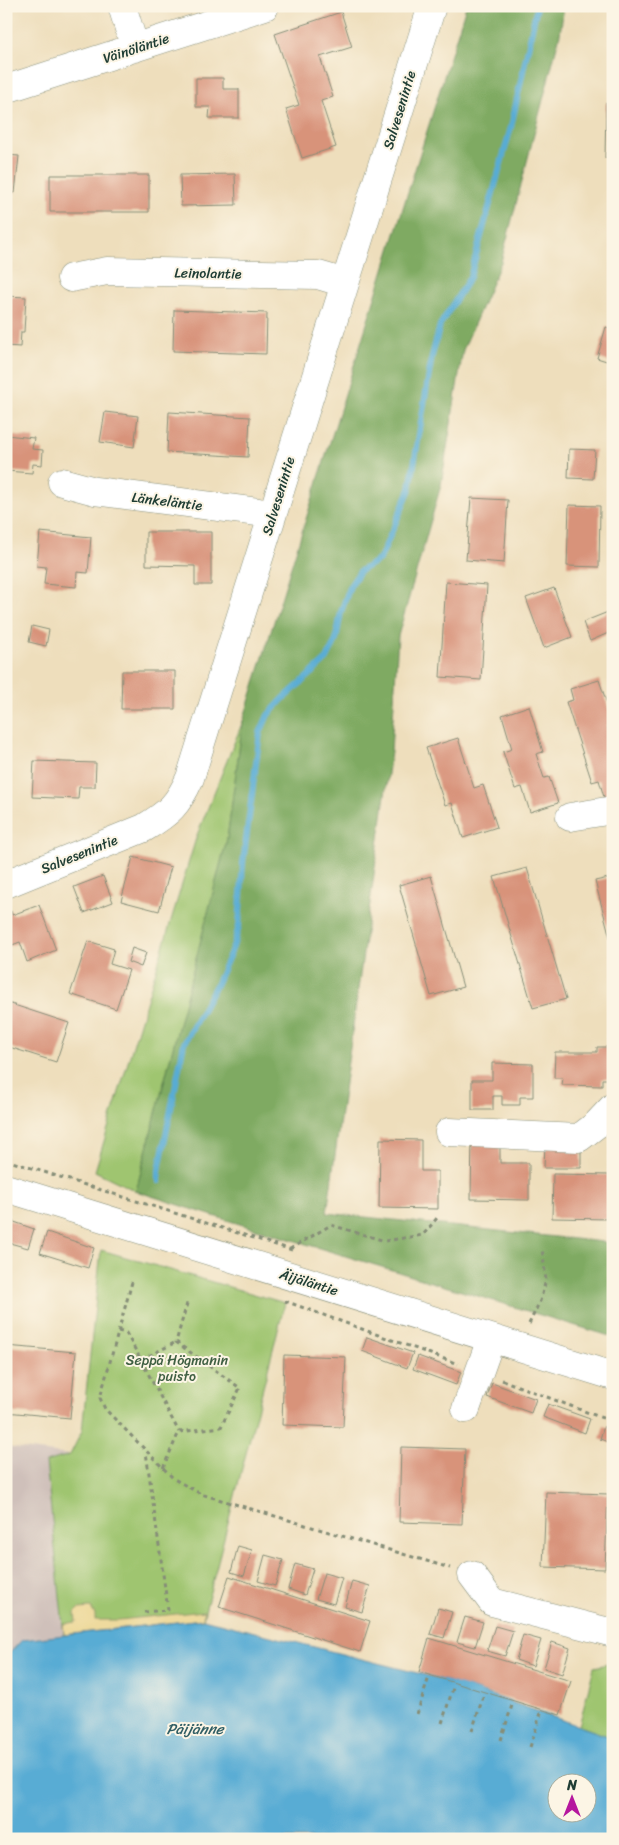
<svg xmlns="http://www.w3.org/2000/svg" width="619" height="1845" viewBox="0 0 619 1845" font-family="Sriracha,sans-serif">
	<style>
		.industrial { fill: #cfc0ba }
		.green { fill: #9fc56f; stroke: #5f8152 }
		.forest { fill: #7faa62; stroke: #4f744b }
		.sand { fill: #eeda9e; stroke: #868c69 }
		.water { fill: #59acd4; stroke: #3c7484; fill-rule: evenodd }
		.lines { fill: none; stroke-linecap: round; stroke-linejoin: round }
		.stream { stroke: #59acd4; stroke-width: 6 }
		.building { fill: #d8937a }
		.minor-casing { stroke: #868e78; stroke-width: 29 }
		.path { stroke: #868e78; stroke-width: 3; stroke-dasharray: 4 4; stroke-linecap: butt }
		.minor { stroke: #fff; stroke-width: 28 }
		.labels { text-anchor: middle; stroke-width: 4; stroke-linejoin: round; paint-order: stroke }
		.street-label { font-size: 14px; fill: #1f3d34; stroke: #fcf5e5 }
		.park-label { font-size: 14px; fill: #3f5f43; stroke: #fcf5e5 }
		.water-label { font-size: 15px; font-style: italic; fill: #305e64; stroke: #fcf5e5 }
	</style>
	<rect width="100%" height="100%" fill="#fcf5e5"/>
	<filter id="ink" filterUnits="userSpaceOnUse"><feTurbulence type="fractalNoise" baseFrequency=".02" numOctaves="2"/><feDisplacementMap in="SourceGraphic" scale="10" xChannelSelector="R" yChannelSelector="G"/><feConvolveMatrix kernelMatrix="1 2 1 2 8 2 1 2 1" color-interpolation-filters="sRGB"/></filter>
	<filter id="wash" filterUnits="userSpaceOnUse"><feTurbulence type="fractalNoise" baseFrequency=".0096" numOctaves="4" result="noise"/><feDisplacementMap in="SourceGraphic" scale="20" xChannelSelector="R" yChannelSelector="G"/><feGaussianBlur stdDeviation="1.12" result="paint"/><feColorMatrix in="noise" values="0 0 0 0 0 0 0 0 0 0 0 0 0 0 0 0 0 1.4 0 .05"/><feComposite in="paint" operator="in"/></filter>
	<g filter="url(#wash)">
		<rect width="100%" height="100%" fill="#eedebc"/>
		<path class="industrial" d="M6,1447L70,1455L46,1462L64,1635L22,1640L6,1657Z"/>
		<path class="green" d="M243,721L227,839L136,1191L95,1171L197,835Z
			M101,1250L285,1303L203,1619L64,1635L46,1462L70,1455L82,1431Z
			M613,1663V1738L579,1726L594,1667Z"/>
		<path class="forest" d="M466,6H564L560,34L501,262L463,350L441,485L398,636L391,752L327,1213L613,1243V1337L210,1215L136,1191L227,839L243,721Z"/>
		<path class="sand" d="M91,1608L95,1615V1620H119L204,1611L203,1619L64,1635L63,1624L76,1622L75,1613L79,1609Z"/>
		<path class="water" d="M203,1619L457,1683L613,1738V1839H6V1657L22,1640ZM556,1782H586V1812H556Z"/>
		<g class="lines">
			<path class="stream" d="M159,1181V1170L184,1043L217,983L233,947L239,926L243,863L260,733L268,715L283,699L327,659L336,640L341,612L350,586L360,571L380,559L410,489L432,356L440,325L470,277L511,127L537,6"/>
		</g>
		<g id="blocks">
			<path class="building" d="M341,12L352,47L320,57L333,97L321,101L336,147L302,158L286,109L299,105L275,34Z
				M196,78H223V89H239V118H209L210,107H196Z
				M606,103H613V158H605Z
				M6,155L19,156L15,193L6,192Z
				M235,174L236,205L181,206L180,175Z
				M50,175H149V212H50Z
				M609,184L613,185V214H609Z
				M10,195L11,236H6V196Z
				M6,296L26,297L24,332H21L20,347L6,346Z
				M174,310L267,313L266,354L173,351Z
				M606,327L613,329V363L597,358Z
				M105,412L138,416L134,447L100,442Z
				M169,412L250,417L248,457L167,452Z
				M6,435L34,438L32,449L43,450L42,465L33,464L32,473L6,471Z
				M569,449L595,450L593,479L568,478Z
				M471,498L508,500L504,563L466,560Z
				M569,505L600,506L599,567L567,566Z
				M40,532L91,537L88,573L77,572L76,587L44,584L46,567L37,566Z
				M146,532H211V585H195V566L146,565Z
				M446,582L487,585L481,680L440,677Z
				M554,588L572,637L544,648L526,598Z
				M613,610V631L590,641L583,622Z
				M32,626L49,630L46,646L29,642Z
				M122,671H175V709H121Z
				M599,680L613,721V724L607,725L613,743V802L606,804L599,780L592,782L566,702L573,700L570,689Z
				M529,706L543,752L536,754L544,778L549,777L558,803L530,812L522,787L515,789L503,752L512,749L502,715Z
				M458,738L474,788L483,785L497,827L463,838L452,803L445,805L426,748Z
				M34,761L96,763L95,787H79L78,799L32,797Z
				M133,857L171,867L159,911L121,901Z
				M527,868L566,999L533,1008L494,877Z
				M103,876L113,902L84,913L74,887Z
				M431,876L463,987L431,996L399,885Z
				M613,877V945H612L595,881Z
				M39,905L56,950L27,962L20,942L7,947L6,912L11,911L12,915Z
				M88,941L114,949L110,964L129,970L116,1009L70,994Z
				M132,948L146,953L141,967L128,962Z
				M8,1003L69,1023L56,1062L6,1046V1009Z
				M597,1047H613V1072H611V1079H602V1086L562,1085L563,1078H554L555,1052H597Z
				M492,1063L533,1064V1097H520V1105H502V1096H493V1110H472V1080H492Z
				M472,1136L500,1137V1163H529V1200L471,1199Z
				M380,1139L421,1140V1171H438V1209L379,1208Z
				M545,1143H581V1168H544Z
				M553,1174L610,1175L609,1219L552,1218Z
				M6,1219L34,1229L28,1248L6,1242Z
				M47,1232L94,1248L88,1268L40,1253Z
				M367,1337L413,1353L407,1368L362,1351Z
				M6,1346L76,1352L70,1418L6,1412Z
				M284,1355L346,1357L343,1427L282,1425Z
				M418,1356L461,1372L456,1385L413,1369Z
				M492,1383L536,1399L531,1413L487,1397Z
				M548,1404L590,1419L585,1433L543,1417Z
				M604,1426L613,1429V1444L600,1439Z
				M401,1447L465,1449L462,1524L399,1522Z
				M546,1492L608,1494L605,1569L543,1567Z
				M238,1546L252,1550L244,1576L231,1572Z
				M265,1555L283,1560L275,1586L258,1581Z
				M295,1564L313,1569L305,1595L288,1589Z
				M324,1573L342,1578L334,1604L316,1599Z
				M229,1576L370,1621L360,1652L219,1607Z
				M352,1581L370,1586L362,1612L345,1607Z
				M438,1608L452,1612L444,1638L430,1634Z
				M465,1617L483,1622L475,1647L457,1642Z
				M495,1626L513,1631L505,1656L487,1651Z
				M523,1635L541,1640L533,1666L516,1660Z
				M429,1638L571,1681L560,1715L419,1672Z
				M552,1642L570,1648L562,1674L544,1668Z"/>
		</g>
	</g>
	<g filter="url(#ink)">
		<use href="#blocks" fill-opacity="0" stroke="#868e78" stroke-width="1"/>
		<g class="lines">
			<defs>
				<path id="minor" d="M122,6L135,48
					M6,89L265,6
					M71,278L107,271L318,275L345,283
					M62,482L95,491L258,512L272,516
					M570,817L613,810
					M6,884L144,828C169,813 178,805 190,778L432,6
					M449,1132L579,1138L596,1125L613,1107
					M6,1188L613,1376
					M466,1409L491,1339
					M472,1575L492,1602L613,1633"/>
			</defs>
			<use href="#minor" class="minor-casing"/>
			<path class="path" d="M6,1160L292,1250
				M290,1249L331,1225L385,1241L423,1235L437,1218
				M132,1282L100,1398L105,1409L174,1479L201,1494L450,1568
				M285,1301L458,1364
				M529,1324L540,1301L546,1280L542,1248
				M118,1331L126,1333L141,1360L176,1342
				M141,1360L179,1432
				M502,1380L613,1422
				M163,1468L179,1432L221,1427L240,1388L176,1342L188,1300
				M144,1612L168,1610L146,1452
				M417,1714L429,1677
				M442,1723L454,1685
				M472,1731L484,1694
				M501,1740L513,1702
				M530,1747L542,1710"/>
			<use href="#minor" class="minor"/>
		</g>
	</g>
	<g class="labels">
		<g class="street-label">
			<text transform="translate(136 48) rotate(-18)" y="5">Väinöläntie</text>
			<text transform="translate(399 110) rotate(-73)" y="5">Salvesenintie</text>
			<text transform="translate(208 273) rotate(1)" y="5">Leinolantie</text>
			<text transform="translate(278 496) rotate(-73)" y="5">Salvesenintie</text>
			<text transform="translate(167 501) rotate(7)" y="5">Länkeläntie</text>
			<text transform="translate(79 854) rotate(-22)" y="5">Salvesenintie</text>
			<text transform="translate(309 1282) rotate(17)" y="5">Äijäläntie</text>
		</g>
		<g class="park-label">
			<text x="177" y="1365">Seppä Högmanin<tspan x="177" dy="16">puisto</tspan></text>
		</g>
		<g class="water-label">
			<text x="195" y="1734">Päijänne</text>
		</g>
	</g>
	<rect width="619" height="1845" fill="none" stroke="#fcf5e5" stroke-width="25"/>
	<g transform="translate(572 1798)"><circle r="24" fill="#fcf5e5" stroke="#a4ab9e"/>
	<path d="M0-4L9 19L0 12L-9 19Z" fill="#b5179e"/>
	<text y="-8" font-size="14" font-weight="bold" text-anchor="middle" fill="#1f3d34">N</text>
	</g>
</svg>
